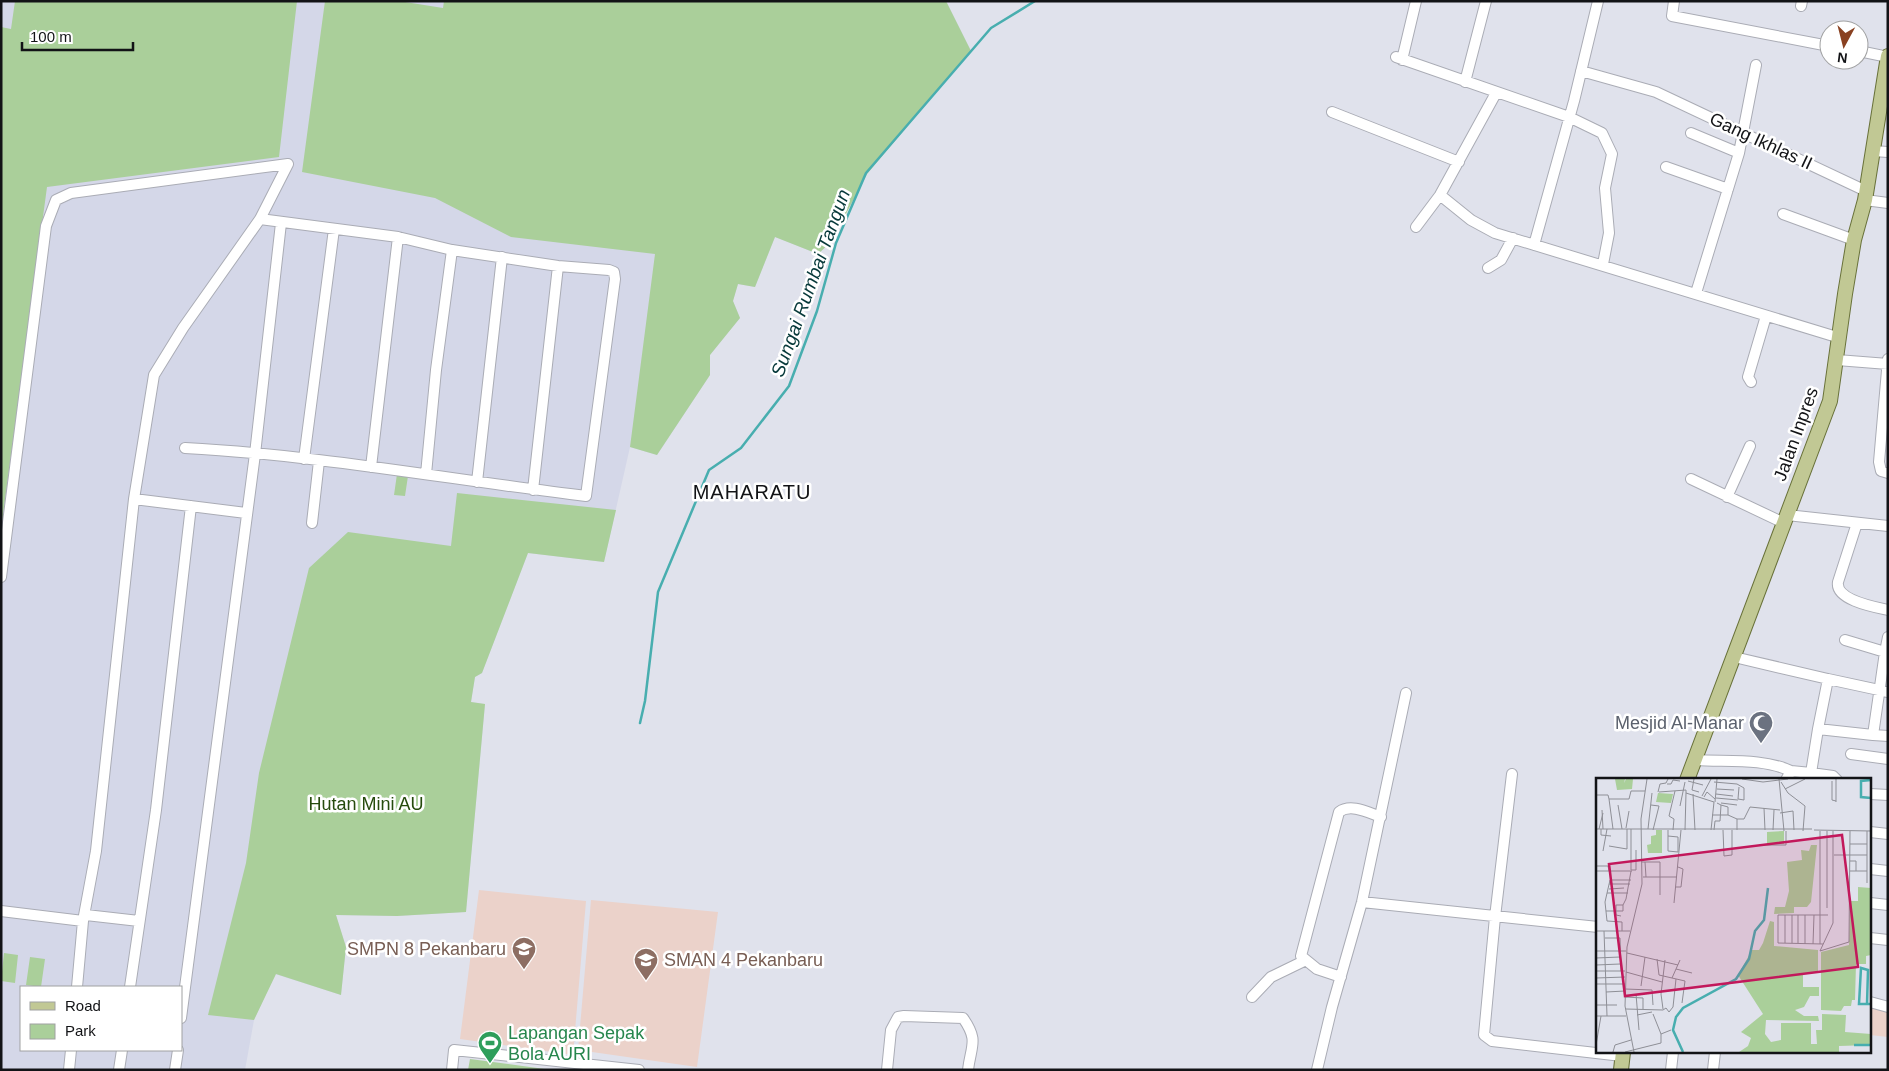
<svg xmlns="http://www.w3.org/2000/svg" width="1889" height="1071" viewBox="0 0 1889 1071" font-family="Helvetica,sans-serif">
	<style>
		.built { fill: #d4d7e8; fill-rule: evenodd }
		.education { fill: #ebd2ca }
		.green { fill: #aacf9a }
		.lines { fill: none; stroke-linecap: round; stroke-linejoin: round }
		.stream { stroke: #48aeaf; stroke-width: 2.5 }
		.minor-casing { stroke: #aaacb5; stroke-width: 12 }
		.major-casing { stroke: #687139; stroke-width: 16 }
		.minor { stroke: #fff; stroke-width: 10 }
		.major { stroke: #c1c894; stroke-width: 14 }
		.labels { text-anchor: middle; stroke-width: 5; stroke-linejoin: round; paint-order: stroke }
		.street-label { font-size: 18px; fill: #121316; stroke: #fff }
		.worship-label { font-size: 18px; fill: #5b616d; stroke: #fff; text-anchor: end }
		.park-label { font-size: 18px; fill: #264b0d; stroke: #fff }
		.education-label { font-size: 18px; fill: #785e54; stroke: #fff; text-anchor: end }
		.leisure-label { font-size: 18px; fill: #27864d; stroke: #fff; text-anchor: start }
		.water-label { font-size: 19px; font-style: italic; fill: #07393a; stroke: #fff }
		.quarter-label { font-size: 20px; letter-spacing: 1px; fill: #121316; stroke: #fff }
		.inset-river { fill: none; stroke: #48aeaf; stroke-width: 2.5 }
		.inset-road { fill: none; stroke: #8e8f96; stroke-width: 1 }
		.view { fill: #c2185b; fill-opacity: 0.15; stroke: #c2185b; stroke-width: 2.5 }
		.inset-edge { fill: none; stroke: #121316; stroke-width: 2.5 }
	</style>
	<rect width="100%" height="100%" fill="#e0e2ec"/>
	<path class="built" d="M1,1H946L971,51L867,174L831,242L818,254L775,237L755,287L738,284L733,301L740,318L710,355V375L657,455L630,447L604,562L528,553L482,673L475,677L471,702L485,704L466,912L397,916L336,915L346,947L341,995L275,974L254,1020L245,1070H1ZM21,987H181V1050H21Z"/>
	<path class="education" d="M479,890L586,901L573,1055L460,1039Z
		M591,900L718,912L697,1067L578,1050Z
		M1870,1005L1888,1010V1037L1870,1035Z"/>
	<path class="green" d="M15,1H297L279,157L47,187L1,530V27L11,29Z
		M325,1H399L443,8L444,1H946L971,51L867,174L831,242L818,254L775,237L755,287L738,284L733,301L740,318L710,355V375L657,455L630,447L655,254L511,237L435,198L302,172Z
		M397,474L408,476L405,496L394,495Z
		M457,493L616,510L604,562L528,553L482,673L475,677L471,702L485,704L466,912L397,916L336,915L346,947L341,995L276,974L254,1020L208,1015L246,863L259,773L309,568L348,532L451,546Z
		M4,953L18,955L15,983L1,981Z
		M30,957L45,959L41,987L26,985Z
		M470,1059L552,1070H468Z"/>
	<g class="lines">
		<path class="stream" d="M640,723L645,701L658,592L709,470L741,448L789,386L817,311L836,243L866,173L991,28L1035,1"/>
		<defs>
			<path id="minor" d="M1674,1L1672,16L1829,46
				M1801,6L1802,1
				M1859,51L1888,57
				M1396,57L1569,117L1602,133L1612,154L1605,188L1609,233L1603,264
				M1402,60L1416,1
				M1581,71L1656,92L1866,191
				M1465,82L1486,1
				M1332,112L1459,162
				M1691,133L1739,153
				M1873,151L1888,152
				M1666,167L1728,189
				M1440,195L1471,220L1495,233L1840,338
				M1865,200L1888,203
				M1783,214L1854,240
				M1416,227L1440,195L1496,93
				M1534,245L1574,101L1598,1
				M1488,268L1501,260L1513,238
				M1696,293L1739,153L1756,65
				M1888,359L1879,462L1881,471L1888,473
				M1837,360L1888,364
				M1751,382L1748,377L1766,316
				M185,448C319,455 452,480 586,496L615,279L614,272L609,270L558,266L452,250L398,237L260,219
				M304,459L334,229
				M371,467L398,237
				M426,474L436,370L452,250
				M1691,479L1784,523
				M477,482L502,257
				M533,490L558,266
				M1727,497L1750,446
				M134,499L246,513
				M1787,515L1888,526
				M312,523L319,461
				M1857,523L1838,582C1835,600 1874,607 1888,610
				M1,577L46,226L56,200L71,193L288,164
				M1885,652L1888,637
				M1734,657L1828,679
				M1818,729L1828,679L1888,692
				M1873,735L1888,736
				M1851,754L1888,759
				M1696,760C1727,762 1763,758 1791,771
				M1811,773L1833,776L1837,780
				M1512,774L1495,917L1484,1035L1492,1041L1622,1056
				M1786,780L1791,771L1811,773L1818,729L1873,735L1885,652L1845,640
				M1870,794L1888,795
				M1870,832L1888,834
				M1870,869L1888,871
				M1362,902L1598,927
				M1870,903L1888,905
				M1,911L83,921
				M86,915L139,921
				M1870,938L1888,940
				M1341,977L1317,969L1301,956L1339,812C1351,803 1369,813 1381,817
				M77,987L83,921L96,851L134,499L154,375L183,328L260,219L288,164
				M130,987L156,810L191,506
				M1252,997L1271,977L1304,961
				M1870,1002L1888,1007
				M181,1018L255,454L281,223
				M69,1070L71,1050
				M119,1070L122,1050
				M175,1070L178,1050
				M452,1070L454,1050L639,1070
				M887,1070L891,1030L898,1017L904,1016L963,1018C979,1041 971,1045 968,1070
				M1317,1070L1332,1007L1362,902L1406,693
				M1671,1070L1673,1052
				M1713,1070L1715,1052"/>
			<path id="major" d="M1687,780L1830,401L1845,294L1854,240L1865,200L1888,56
				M1621,1070L1623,1052"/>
		</defs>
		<use href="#minor" class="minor-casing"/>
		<use href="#major" class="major-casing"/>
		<use href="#minor" class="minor"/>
		<use href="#major" class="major"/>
	</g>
	<defs>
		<symbol id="mosque-pin" viewBox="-11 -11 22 30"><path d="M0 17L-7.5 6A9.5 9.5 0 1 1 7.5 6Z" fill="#6b7280" stroke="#fff"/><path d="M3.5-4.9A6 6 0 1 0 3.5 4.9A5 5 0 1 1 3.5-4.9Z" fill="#fff"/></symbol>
		<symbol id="school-pin" viewBox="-11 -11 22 30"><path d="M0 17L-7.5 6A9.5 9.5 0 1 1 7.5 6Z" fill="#8d6e63" stroke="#fff"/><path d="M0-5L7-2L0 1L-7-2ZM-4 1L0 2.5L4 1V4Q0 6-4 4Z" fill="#fff"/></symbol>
		<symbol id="stadium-pin" viewBox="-11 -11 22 30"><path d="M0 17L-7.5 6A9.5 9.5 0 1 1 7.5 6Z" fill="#2e9e5b" stroke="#fff"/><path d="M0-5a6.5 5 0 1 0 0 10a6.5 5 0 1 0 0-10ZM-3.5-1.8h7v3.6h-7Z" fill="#fff"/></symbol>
	</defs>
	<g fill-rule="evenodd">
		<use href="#mosque-pin" x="1747" y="709" width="28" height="38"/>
		<use href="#school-pin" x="510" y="935" width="28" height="38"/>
		<use href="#school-pin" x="632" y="946" width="28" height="38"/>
		<use href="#stadium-pin" x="476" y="1029" width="28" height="38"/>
	</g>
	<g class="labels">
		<g class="street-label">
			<text transform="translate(1761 141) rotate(25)" y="6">Gang Ikhlas II</text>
			<text transform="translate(1796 434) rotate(-70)" y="6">Jalan Inpres</text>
		</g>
		<g class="worship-label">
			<text x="1744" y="729">Mesjid Al-Manar</text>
		</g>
		<g class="park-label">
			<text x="366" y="810">Hutan Mini AU</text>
		</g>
		<g class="education-label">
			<text x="506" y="955">SMPN 8 Pekanbaru</text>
			<text x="664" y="966" text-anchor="start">SMAN 4 Pekanbaru</text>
		</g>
		<g class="leisure-label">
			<text x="508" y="1039">Lapangan Sepak<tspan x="508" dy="21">Bola AURI</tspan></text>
		</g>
		<g class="water-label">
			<text transform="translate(810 283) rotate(-70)" y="7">Sungai Rumbai Tangun</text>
		</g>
		<g class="quarter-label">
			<text x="752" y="499">MAHARATU</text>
		</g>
	</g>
	<g transform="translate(1596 778)">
		<rect width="275" height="275" fill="#e0e2ec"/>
		<path d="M19,1H29L28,5L30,1H37L36,11L21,12ZM62,15L77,16L75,25L60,24ZM60,52H66V75H52L51,67L55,66V58L60,57ZM188,53V66H171V54ZM215,67H221L215,124L211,129H198V135L178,136L179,129H189L193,113L191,84L206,82L205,72L213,73ZM262,109L275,110V177L270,178V186H260L259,222H256L255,228H248L245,233L225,232V174L253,167L254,123H262ZM174,143L178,144V168L222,172V195H207V209H223V218H214L208,229L199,232L208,238H222L223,243L170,242L169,256L175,264L185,262V245H215V266H221L220,252H226V236L250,237L249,254L275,256V267L243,268V274H143L152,268L155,260L145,254L167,236L142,197L156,172H163L167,165Z" fill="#aacf9a"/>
		<path class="inset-river" d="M275,2L265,3V19L275,20M271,226L272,192L265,190L263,226H275M258,267H275M87,274L77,252L80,239L87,230L140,201L153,181L159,153L168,142L172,110"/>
		<path class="inset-road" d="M98,1L96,12L103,14M146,1L167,4L192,1M183,1L188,53M240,1V24M92,3L107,7M236,3V22L240,23M118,4L141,6L148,10V22L142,21L143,9M185,4L192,15L209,28L207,53M71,6H75L77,2L84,3M121,11L138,12M189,11L209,1M62,14L64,6L70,5L72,1M63,14L90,12V15L118,24L115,52M97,16L99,52M120,16L137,18M0,17H12L13,21M106,18L115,1M108,19L111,14L119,21M120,20L142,22M119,24L121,1M125,25L141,27M22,27L26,51M55,27L63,28L57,52M125,27L132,29V37L141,41M84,28L89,4M168,30L169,52M6,32L7,51M184,35L197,33L198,52M116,37H132M30,50L33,33M0,51H46M3,51L7,35M5,51V57L15,58M17,51L13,21H33L35,13H49M35,51V92H40V72M46,51H216M52,51L56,15M72,52V73L82,74V59L72,58M77,52L78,41L73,38L79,13M89,52L90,15M118,52L119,43H124L125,27L121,25M127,52L128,78L136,77V52M141,52V41H148L154,29L184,32M177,52L178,32M218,52L275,53M254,66H271M163,67H190V53M13,68L31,71V51M7,73L11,51M238,77H271M254,83H260V93M46,84H64V117M49,84L50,99M0,88H12L13,93M0,93H36M254,93H271M47,99H81M271,105V53M13,106H34M80,109H85L87,91L82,89M13,111L28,110M11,115H32M78,125L85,52M231,130V53M10,133H27V127M189,137V165M196,137V165M202,137V165M209,137V166M25,138L20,137V127H27L30,121L35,93M0,153H34M8,153L11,238M26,153V144L11,143L9,124L14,102H35M9,160H24L25,193M217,166L218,137M224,166V53M227,166L182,165V137H232M0,173H30M224,173L253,164L254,53M224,173L237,145V53M31,175L82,187M0,180L24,179M61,181L63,197L89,203M0,187L24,186M80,191L96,195M0,193H29M30,194L66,204M0,200L29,199M76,200L84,182M0,206H29M45,208L49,179M29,211L56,212L57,227M10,214L29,213M40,216L43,252M29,219L47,220V231M86,225L89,203M0,227H21M30,231L67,232L70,230L73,234L77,229L80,201M67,231L65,216L69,182M57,236L65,256M41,237L56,234M0,238H30M0,267L5,238M17,274L19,267L35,262M29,274L65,265V256L75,252M38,274L29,228L31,169L46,106L45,41L51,1"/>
		<path class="view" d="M246,57L262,189L29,218L13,86Z"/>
		<rect width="275" height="275" class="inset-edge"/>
	</g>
	<rect width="1889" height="1071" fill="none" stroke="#121316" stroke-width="5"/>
	<rect x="20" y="986" width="162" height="65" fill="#ffffff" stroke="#a0a1a2"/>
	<rect x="30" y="1002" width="25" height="8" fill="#c1c894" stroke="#a0a1a2"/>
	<text x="65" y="1011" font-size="15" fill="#121316">Road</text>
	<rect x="30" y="1024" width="25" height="15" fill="#aacf9a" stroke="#a0a1a2"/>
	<text x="65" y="1036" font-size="15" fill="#121316">Park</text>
	<g transform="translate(1844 45) rotate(187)"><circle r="24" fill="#ffffff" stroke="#a0a1a2"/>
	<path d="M0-4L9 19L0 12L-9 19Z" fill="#894121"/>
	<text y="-8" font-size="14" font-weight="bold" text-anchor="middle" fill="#121316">N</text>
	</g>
	<path d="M22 42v8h111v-8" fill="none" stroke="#121316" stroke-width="2.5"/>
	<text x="30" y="42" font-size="15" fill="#121316" stroke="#ffffff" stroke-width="4" paint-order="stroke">100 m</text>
</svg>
